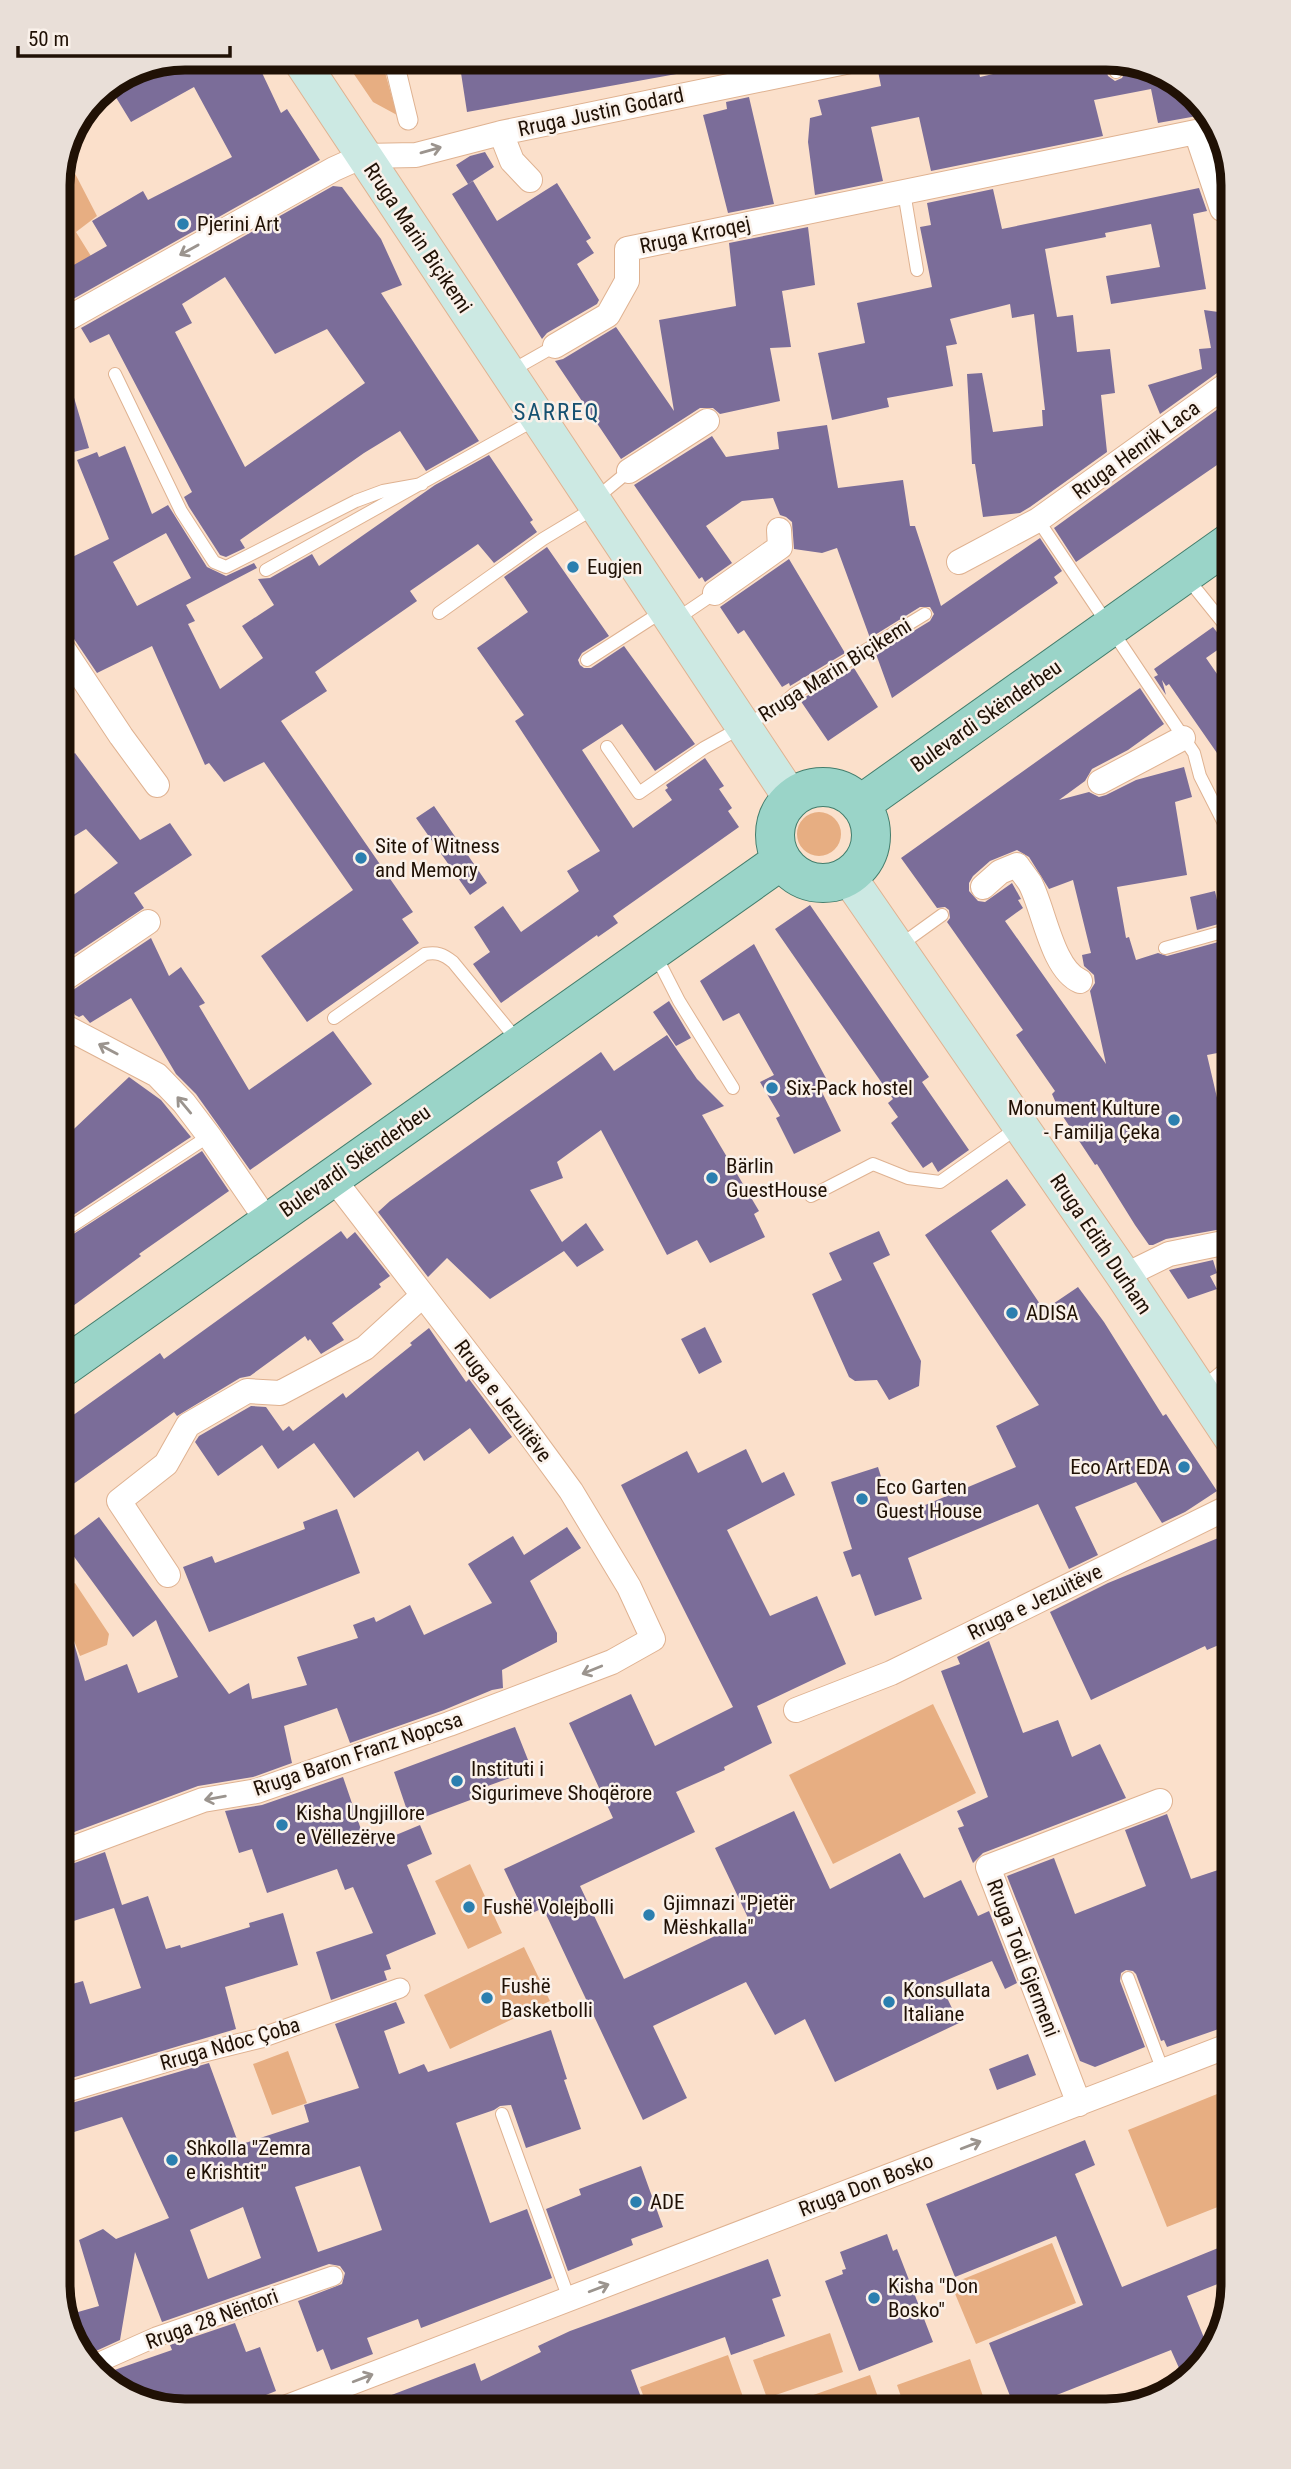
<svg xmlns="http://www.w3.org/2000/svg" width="1291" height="2469" viewBox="0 0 1291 2469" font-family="'Roboto Condensed',sans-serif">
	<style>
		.green { fill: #e7ae82 }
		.building { fill: #7b6d99; fill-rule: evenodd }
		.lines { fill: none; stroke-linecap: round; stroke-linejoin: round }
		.service-casing { stroke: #dfb291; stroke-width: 14 }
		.pedestrian-casing { stroke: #dfb291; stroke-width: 21 }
		.minor-casing { stroke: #dfb291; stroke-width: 26 }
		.secondary-casing { stroke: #dfb291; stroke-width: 37 }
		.primary-casing { stroke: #437d6c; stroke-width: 40 }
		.service { stroke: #fff; stroke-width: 12 }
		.pedestrian { stroke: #fff; stroke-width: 19 }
		.minor { stroke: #fff; stroke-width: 24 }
		.secondary { stroke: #cce9e3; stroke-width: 35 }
		.primary { stroke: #9ad4c8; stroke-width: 38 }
		.oneway { stroke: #9b948e }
		.poi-dot { fill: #2b7faf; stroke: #faf1ea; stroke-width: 2.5 }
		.labels { text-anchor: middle; stroke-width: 5; stroke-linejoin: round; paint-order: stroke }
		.street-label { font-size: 21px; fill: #201105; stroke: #faf1ea }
		.poi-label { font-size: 21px; fill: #201105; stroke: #faf1ea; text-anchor: start }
		.neighbourhood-label { font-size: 23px; letter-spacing: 2px; fill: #165171; stroke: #faf1ea }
		.rim { fill: none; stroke: #201105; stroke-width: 9 }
	</style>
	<rect width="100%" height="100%" fill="#fbe0cb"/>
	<path class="green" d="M343,58H381L397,115L373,102Z
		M67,158L97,216L76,232L104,277L58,303V177Z
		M797 834a22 22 0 1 1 44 0a22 22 0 1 1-44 0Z
		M75,1583L109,1634L107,1645L80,1656L73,1638L69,1639L58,1610V1592Z
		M933,1704L976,1793L833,1864L789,1775Z
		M470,1864L502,1933L468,1949L435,1881Z
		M524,1947L550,2001L450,2049L424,1995Z
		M288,2051L307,2103L272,2115L253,2064Z
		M1227,2090L1233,2106V2201L1167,2227L1128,2130Z
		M1052,2243L1076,2303L976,2344L951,2284Z
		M830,2333L843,2372L767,2398L753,2360Z
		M728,2355L747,2408L739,2411H649L640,2387Z
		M970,2359L985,2402L959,2411H906L897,2385Z
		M870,2375L883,2411H768Z"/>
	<path class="building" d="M185,58H255L281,113L287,109L320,160L66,303L58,290V274L107,246L92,221L143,191L148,200L232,157L194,87L131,122L109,86L137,67Z
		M471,58H703L704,69L467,112L459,60Z
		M717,58H740L742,68L720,73Z
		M912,58H976L980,77L1045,62L1044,58H1102L1108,76L1115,81L1122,78L1124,74L1121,61L1183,84L1193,97L1197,116L1158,123L1151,89L1094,100L1103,136L931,171L919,117L871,127L883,181L815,195L808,142L810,118L822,115L818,100L881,86L877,66Z
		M749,97L774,204L728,213L703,115L727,109L726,102Z
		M485,152L494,167L468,184L456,165L470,156Z
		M473,181L497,221L557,183L591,238L586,241L594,253L577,264L599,300L597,304L547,333L542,339L452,194Z
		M333,186L342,187L381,239L402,285L381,293L479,441L426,471L400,431L364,453L240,540L245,548L226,557L220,555L189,507L184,497L192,492L109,334L90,343L81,328ZM225,277L275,354L327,329L365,383L245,467L175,332L192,323L182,304Z
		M1199,188L1207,211L1193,214L1206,289L1111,304L1106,276L1160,267L1151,224L1105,233L1106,237L1045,249L1057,317L1073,315L1077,352L1110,349L1115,393L1101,395L1107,452L1030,507L1020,513L983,517L975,464H972L967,374L982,373L993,432L1043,426L1042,410H1045L1034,314L1012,318L1010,304L950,319L957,344L946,346L953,386L887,398L889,407L832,420L818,353L865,343L857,303L932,287L920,227L931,225L927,203L993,189L1002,229Z
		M808,227L815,285L782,291L791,347L770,348L780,401L720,414L713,408H700L621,459L555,361L563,359L616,327L674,411L659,320L736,306L729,243Z
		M1204,310L1233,314V365L1224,368L1160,414L1148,385L1202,369L1199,349L1211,348Z
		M58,364H64L89,448L58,456Z
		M1233,398V454L1076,562L1054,528Z
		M827,425L838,488L903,480L910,526H915L941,606L1040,538L1062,571L1054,577L1058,583L892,698L876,654L930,621L934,614L930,607H920L870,638L837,548L822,553L794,549L792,522L786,517L780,515L773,498L742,501L706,526L732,563L705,582L702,577L699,579L634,485L712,436L726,457L779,449L777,432Z
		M125,446L152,514L168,505L207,567L226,576L254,563L257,568L186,605L195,621L188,624L220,689L263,658L242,626L274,605L258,579L270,578L312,554L319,566L435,485L489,455L533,520L530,522L537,532L494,563L478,544L410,591L417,601L315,672L327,691L281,721L413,912L402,919L419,943L307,1022L261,956L353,890L264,762L224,782L209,763L205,765L152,646L97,673L70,633L65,628L58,626V564L109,539L77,460L97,452L99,457ZM166,533L191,578L137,606L113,562Z
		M547,547L609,636L582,653L578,660L580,665L584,668H591L624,646L695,744L655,771L622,724L582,750L633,828L672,800L665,790L668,788L666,785L705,758L724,786L719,789L732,808L728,811L739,827L613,916L618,923L598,937L597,935L501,1003L473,964L490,952L474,927L503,906L521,932L579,891L567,871L600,851L515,721L524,715L477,648L528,612L504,577Z
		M789,559L845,653L790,686L789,683L782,687L744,630L738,634L720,607Z
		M1213,627L1226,644L1206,658L1233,697V776L1169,684L1166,686L1162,680L1166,695L1154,677L1158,675L1154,669Z
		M854,668L878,707L828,741L800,700Z
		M1140,688L1164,724L1128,750L1092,769L1085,781L1059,800L1089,792L1099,797L1106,795L1136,780L1184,767L1192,797L1175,802L1187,875L1117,887L1126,938L1129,937L1136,960L1158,953L1167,956L1233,938V1050L1207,1055L1218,1102L1225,1100L1233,1142V1227L1166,1239L1153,1245H1149L1135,1225L1097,1164L1095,1165L1060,1112L1052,1094L1055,1091L1016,1035L1023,1030L947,922L950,918L949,910L945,907L937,908L901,858ZM1017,850L1029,857L1049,889L1073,880L1091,953L1082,955L1084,966L1094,975L1095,983L1090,991L1106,1064L1005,921L1023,908L1018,900L1021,899L1012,883L985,902L978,901L969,891V883L973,876L990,861Z
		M75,753L140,840L170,823L192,855L134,893L144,908L58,965V906L118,863L86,829L58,846V765Z
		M434,806L487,883L470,895L416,818Z
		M1215,891L1222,923L1197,930L1190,897Z
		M810,905L929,1077L922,1082L969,1150L938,1172L932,1162L923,1168L891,1123L898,1117L888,1103L893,1099L775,929Z
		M151,938L169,976L181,967L205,1003L199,1006L249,1090L333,1031L372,1084L250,1170L196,1094L176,1074L131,998L90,1023L83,1015L79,1017L75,1015L64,996Z
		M754,944L828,1082L819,1086L841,1131L794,1154L776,1118L780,1116L760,1082L774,1075L739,1013L723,1021L700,981Z
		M669,1001L691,1038L676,1046L653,1012Z
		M667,1035L697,1079L724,1106L702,1115L759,1211L754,1214L765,1237L710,1263L697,1240L667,1255L601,1130L557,1162L563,1178L530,1190L562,1242L586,1223L604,1250L577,1267L564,1251L490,1299L447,1258L428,1277L378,1212L390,1201L601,1052L614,1071Z
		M129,1077L161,1100L191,1137L58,1225V1144Z
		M202,1151L229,1191L139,1254L141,1256L58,1317V1244Z
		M1007,1179L1026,1205L991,1231L1044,1310L1078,1287L1104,1322L1163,1416L1166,1414L1217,1491L1185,1512L1162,1523L1136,1482L1075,1507L1098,1555L1069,1569L1038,1504L908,1558L922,1599L875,1616L860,1574L852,1577L843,1552L852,1549L831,1482L878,1467L894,1518L1016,1467L996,1426L1039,1405L925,1235Z
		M341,1231L347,1239L355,1232L390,1276L379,1284L381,1287L332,1323L344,1340L321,1354L310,1339L308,1341L305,1336L250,1376L240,1378L177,1416L174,1412L170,1415L58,1495V1426L160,1353L164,1359Z
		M879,1231L890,1255L873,1263L921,1361L919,1386L889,1400L877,1380L855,1381L849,1377L812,1294L842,1280L829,1253Z
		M1213,1260L1217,1273L1210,1276L1217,1289L1188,1299L1169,1270Z
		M705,1327L722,1362L699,1374L681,1339Z
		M429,1328L466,1382L469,1379L512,1437L489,1454L470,1428L424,1461L418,1451L354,1498L314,1443L278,1469L262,1445L218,1476L195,1442L199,1436L251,1406L266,1407L283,1431L289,1426L293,1431L343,1393L346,1398L412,1345L410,1343Z
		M746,1449L762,1483L784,1472L795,1495L727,1530L770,1616L817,1596L846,1664L757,1706L772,1743L724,1767L725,1770L676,1792L695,1832L580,1886L624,1979L749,1920L715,1848L794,1811L830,1889L900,1853L924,1898L961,1880L978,1916L989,1911L1017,1983L1005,1989L992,1961L940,1983L959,2023L835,2082L805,2019L775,2035L746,1982L653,2026L687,2098L643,2120L543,1908L526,1916L504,1869L613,1818L569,1723L631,1694L655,1746L733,1707L621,1485L687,1451L698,1473Z
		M337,1509L360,1573L209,1632L183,1567L212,1556L215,1563L305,1529L303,1522Z
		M99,1517L229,1694L249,1683L252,1699L307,1685L297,1657L358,1638L353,1625L374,1617L376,1622L410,1605L424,1635L492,1603L468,1564L513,1536L524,1555L567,1527L581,1548L530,1581L557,1633V1642L502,1670L503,1688L492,1690L444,1710L350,1743L337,1708L284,1726L292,1763L253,1777L198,1786L58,1838V1609H64L85,1681L127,1664L138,1693L178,1677L156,1620L133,1637L64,1543Z
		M1233,1532V1639L1207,1650L1205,1646L1091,1700L1050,1612L1108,1583Z
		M989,1641L1023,1733L1058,1720L1072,1757L1100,1744L1126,1798L983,1853L973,1863L958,1828L964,1826L957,1811L988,1797L941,1671L960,1664L957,1657Z
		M515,1727L532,1770L471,1792L473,1799L411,1822L394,1772Z
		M343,1777L367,1847L420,1825L432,1854L407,1865L436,1934L386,1955L391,1969L384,1971L387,1980L331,2000L316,1952L373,1933L353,1887L345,1890L337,1869L267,1893L252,1849L239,1853L225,1811L262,1805Z
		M1167,1814L1191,1879L1233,1865V2024L1167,2047L1164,2040L1161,2041L1136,1974L1133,1971L1126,1970L1121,1973L1120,1981L1145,2047L1095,2067L1080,2061L1007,1876L1054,1858L1075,1914L1146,1886L1125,1830Z
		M105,1852L122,1905L148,1896L166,1949L180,1945L181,1948L250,1927L249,1923L283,1913L298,1965L225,1987L236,2029L58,2082V1988L83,1981L90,2004L141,1988L114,1908L58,1926V1869Z
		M396,2002L405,2023L384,2031L399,2074L424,2064L428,2072L551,2030L567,2079L564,2080L581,2129L526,2148L511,2105L500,2106L494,2110L456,2123L490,2223L527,2209L552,2278L421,2328L418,2319L367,2338L373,2354L331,2370L323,2349L317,2352L298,2301L342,2284L345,2273L340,2266L329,2264L162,2322L135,2252L120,2340L85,2356L67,2332L64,2316L99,2306L79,2240L103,2229L116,2239L169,2218L122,2117L58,2137V2107L209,2063L239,2145L309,2122L304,2105L359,2088L335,2024ZM360,2166L382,2230L318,2252L295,2187ZM243,2207L261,2258L208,2279L190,2230Z
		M1028,2054L1036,2075L997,2090L989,2069Z
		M1085,2140L1095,2165L1075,2174L1122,2287L1233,2242V2278L1187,2296L1211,2355L1179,2368L1171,2350L1016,2411L989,2343L1083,2305L1056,2236L955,2277L926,2204Z
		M641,2166L663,2227L631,2239L633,2245L568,2271L546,2209L581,2195L579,2189Z
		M887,2234L893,2251L897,2249L933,2342L859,2371L825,2281L843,2274L842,2270L846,2269L840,2252Z
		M768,2259L781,2296L772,2299L785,2336L731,2355L725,2337L631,2370L646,2411H355V2409L475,2363L481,2381L541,2352L538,2346L570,2331Z
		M235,2323L246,2352L260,2347L276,2391L226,2411H177L108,2385L100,2375L172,2350L170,2345Z"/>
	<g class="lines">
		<defs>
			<path id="service" d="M1111,58L1116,72
				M904,192L917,270
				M509,372L555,346
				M115,374L181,511L214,562L226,567L356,501L383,491L422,484
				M594,500L629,471
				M1038,520L1194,753L1200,776L1233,841
				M266,570L538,418
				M1187,578L1233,635
				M439,613L543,539L596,507
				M675,620L715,593
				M587,660L663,611
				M607,747L639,793L704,748L780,706L794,694L925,614
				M899,946L942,915
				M1165,948L1233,929
				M656,956L679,1001L733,1088
				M334,1018L425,954C437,952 443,954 453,962L518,1041
				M811,1196L873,1164L908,1178L940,1182L1020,1126
				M58,1235L209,1136
				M1128,1978L1163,2071
				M502,2114L569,2299"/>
			<path id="pedestrian" d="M393,58L408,120
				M58,2095L184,2057L261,2038L400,1988
				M93,2365L156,2337L333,2276"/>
			<path id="minor" d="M501,133L512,161L530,180
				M58,324L334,169L363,156L416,155L501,133L865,58
				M555,346L608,315L627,281V249L1196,132L1222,209
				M629,471L707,421
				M959,562L1038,520L1233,380
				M715,593L780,547L779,530
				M58,641L121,736L157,785
				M1100,782L1183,738
				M983,887L1000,872L1017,865C1021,871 1026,877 1030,883C1044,909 1052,969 1080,981
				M58,983L148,922
				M58,1023L157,1075L184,1103L209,1136L268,1222
				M1124,1276L1169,1254L1233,1241
				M1203,1395L1233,1370
				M168,1575L119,1501L166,1464L188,1425L247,1391L280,1393L365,1348L422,1296
				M796,1710L891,1673L1233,1505
				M58,1854L203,1800L257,1791L449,1724L612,1662L653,1639L629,1587L571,1491L516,1416L332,1177
				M1079,2104L988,1867L1160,1801
				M277,2411L1233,2044"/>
			<path id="secondary" d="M299,58L791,798
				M848,876L1124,1276L1233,1440"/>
			<path id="primary" d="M775 835a48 48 0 1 1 96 0a48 48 0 1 1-96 0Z
				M861,804L1233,540
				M58,1371L782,860"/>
		</defs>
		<use href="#service" class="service-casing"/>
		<use href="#pedestrian" class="pedestrian-casing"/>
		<use href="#minor" class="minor-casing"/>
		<use href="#secondary" class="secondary-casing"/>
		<use href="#primary" class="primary-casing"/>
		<use href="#service" class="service"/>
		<use href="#pedestrian" class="pedestrian"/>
		<use href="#minor" class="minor"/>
		<use href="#secondary" class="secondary"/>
		<use href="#primary" class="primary"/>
	</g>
	<defs><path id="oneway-shaft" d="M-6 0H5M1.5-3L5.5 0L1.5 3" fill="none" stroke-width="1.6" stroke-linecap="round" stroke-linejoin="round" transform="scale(1.75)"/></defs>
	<g class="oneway">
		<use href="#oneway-shaft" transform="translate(431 150) rotate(-16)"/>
		<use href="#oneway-shaft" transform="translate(189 250) rotate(151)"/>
		<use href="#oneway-shaft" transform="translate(108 1049) rotate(-152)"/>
		<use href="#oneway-shaft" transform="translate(184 1105) rotate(-130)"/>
		<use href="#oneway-shaft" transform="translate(592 1670) rotate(158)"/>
		<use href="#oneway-shaft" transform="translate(215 1798) rotate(170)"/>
		<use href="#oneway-shaft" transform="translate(971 2145) rotate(-21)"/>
		<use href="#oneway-shaft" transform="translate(599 2288) rotate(-21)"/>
		<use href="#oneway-shaft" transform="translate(363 2378) rotate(-21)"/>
	</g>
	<g class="poi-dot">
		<circle cx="183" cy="224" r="7"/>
		<circle cx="573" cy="567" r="7"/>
		<circle cx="361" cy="858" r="7"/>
		<circle cx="772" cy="1088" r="7"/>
		<circle cx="1174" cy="1120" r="7"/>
		<circle cx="712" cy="1178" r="7"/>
		<circle cx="1012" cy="1313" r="7"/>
		<circle cx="1184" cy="1467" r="7"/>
		<circle cx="862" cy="1499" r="7"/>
		<circle cx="457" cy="1781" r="7"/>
		<circle cx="282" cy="1825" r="7"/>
		<circle cx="469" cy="1907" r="7"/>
		<circle cx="649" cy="1915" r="7"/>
		<circle cx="487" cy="1998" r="7"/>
		<circle cx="889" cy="2002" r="7"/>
		<circle cx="172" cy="2160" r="7"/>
		<circle cx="636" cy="2202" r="7"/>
		<circle cx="874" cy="2298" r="7"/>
	</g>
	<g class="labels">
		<g class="street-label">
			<text transform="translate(601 112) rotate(-12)" y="7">Rruga Justin Godard</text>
			<text transform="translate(695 235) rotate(-12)" y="7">Rruga Krroqej</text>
			<text transform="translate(418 238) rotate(56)" y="7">Rruga Marin Biçikemi</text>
			<text transform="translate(1136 450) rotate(-36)" y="7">Rruga Henrik Laca</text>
			<text transform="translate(835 670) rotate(-32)" y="7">Rruga Marin Biçikemi</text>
			<text transform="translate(986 716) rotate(-35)" y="7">Bulevardi Skënderbeu</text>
			<text transform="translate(355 1161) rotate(-35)" y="7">Bulevardi Skënderbeu</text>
			<text transform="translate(1101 1244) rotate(56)" y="7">Rruga Edith Durham</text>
			<text transform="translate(503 1401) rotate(53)" y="7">Rruga e Jezuitëve</text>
			<text transform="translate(1035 1602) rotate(-26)" y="7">Rruga e Jezuitëve</text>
			<text transform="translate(358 1754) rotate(-19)" y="7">Rruga Baron Franz Nopcsa</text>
			<text transform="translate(1023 1958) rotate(69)" y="7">Rruga Todi Gjermeni</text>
			<text transform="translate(230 2044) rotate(-16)" y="7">Rruga Ndoc Çoba</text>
			<text transform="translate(866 2185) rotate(-21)" y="7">Rruga Don Bosko</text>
			<text transform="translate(212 2319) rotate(-20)" y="7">Rruga 28 Nëntori</text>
		</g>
		<g class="poi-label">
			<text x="197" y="231">Pjerini Art</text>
			<text x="587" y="574">Eugjen</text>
			<text x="375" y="853">Site of Witness<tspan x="375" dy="24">and Memory</tspan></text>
			<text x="786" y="1095">Six-Pack hostel</text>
			<text x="1160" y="1115" text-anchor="end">Monument Kulture<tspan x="1160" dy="24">- Familja Çeka</tspan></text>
			<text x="726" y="1173">Bärlin<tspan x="726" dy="24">GuestHouse</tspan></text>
			<text x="1026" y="1320">ADISA</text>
			<text x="1170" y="1474" text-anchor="end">Eco Art EDA</text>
			<text x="876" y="1494">Eco Garten<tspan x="876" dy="24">Guest House</tspan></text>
			<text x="471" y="1776">Instituti i<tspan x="471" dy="24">Sigurimeve Shoqërore</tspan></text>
			<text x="296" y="1820">Kisha Ungjillore<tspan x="296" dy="24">e Vëllezërve</tspan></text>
			<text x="663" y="1910">Gjimnazi "Pjetër<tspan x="663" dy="24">Mëshkalla"</tspan></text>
			<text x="483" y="1914">Fushë Volejbolli</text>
			<text x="501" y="1993">Fushë<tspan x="501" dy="24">Basketbolli</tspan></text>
			<text x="903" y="1997">Konsullata<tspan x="903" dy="24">Italiane</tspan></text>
			<text x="186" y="2155">Shkolla "Zemra<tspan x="186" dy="24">e Krishtit"</tspan></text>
			<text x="650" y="2209">ADE</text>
			<text x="888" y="2293">Kisha "Don<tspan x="888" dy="24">Bosko"</tspan></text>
		</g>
		<g class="neighbourhood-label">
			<text x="557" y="420">SARREQ</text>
		</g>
	</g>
	<path d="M0 0H1291V2469H0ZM185 70H1106A115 115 0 0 1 1221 185V2284A115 115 0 0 1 1106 2399H185A115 115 0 0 1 70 2284V185A115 115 0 0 1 185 70Z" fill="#e9dfd8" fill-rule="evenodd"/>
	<path class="rim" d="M185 70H1106A115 115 0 0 1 1221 185V2284A115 115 0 0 1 1106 2399H185A115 115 0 0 1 70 2284V185A115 115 0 0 1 185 70Z"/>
	<path d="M18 46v10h212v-10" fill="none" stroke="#201105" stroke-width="3.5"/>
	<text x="28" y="46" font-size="21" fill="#201105" stroke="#faf1ea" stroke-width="5" paint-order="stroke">50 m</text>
</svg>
